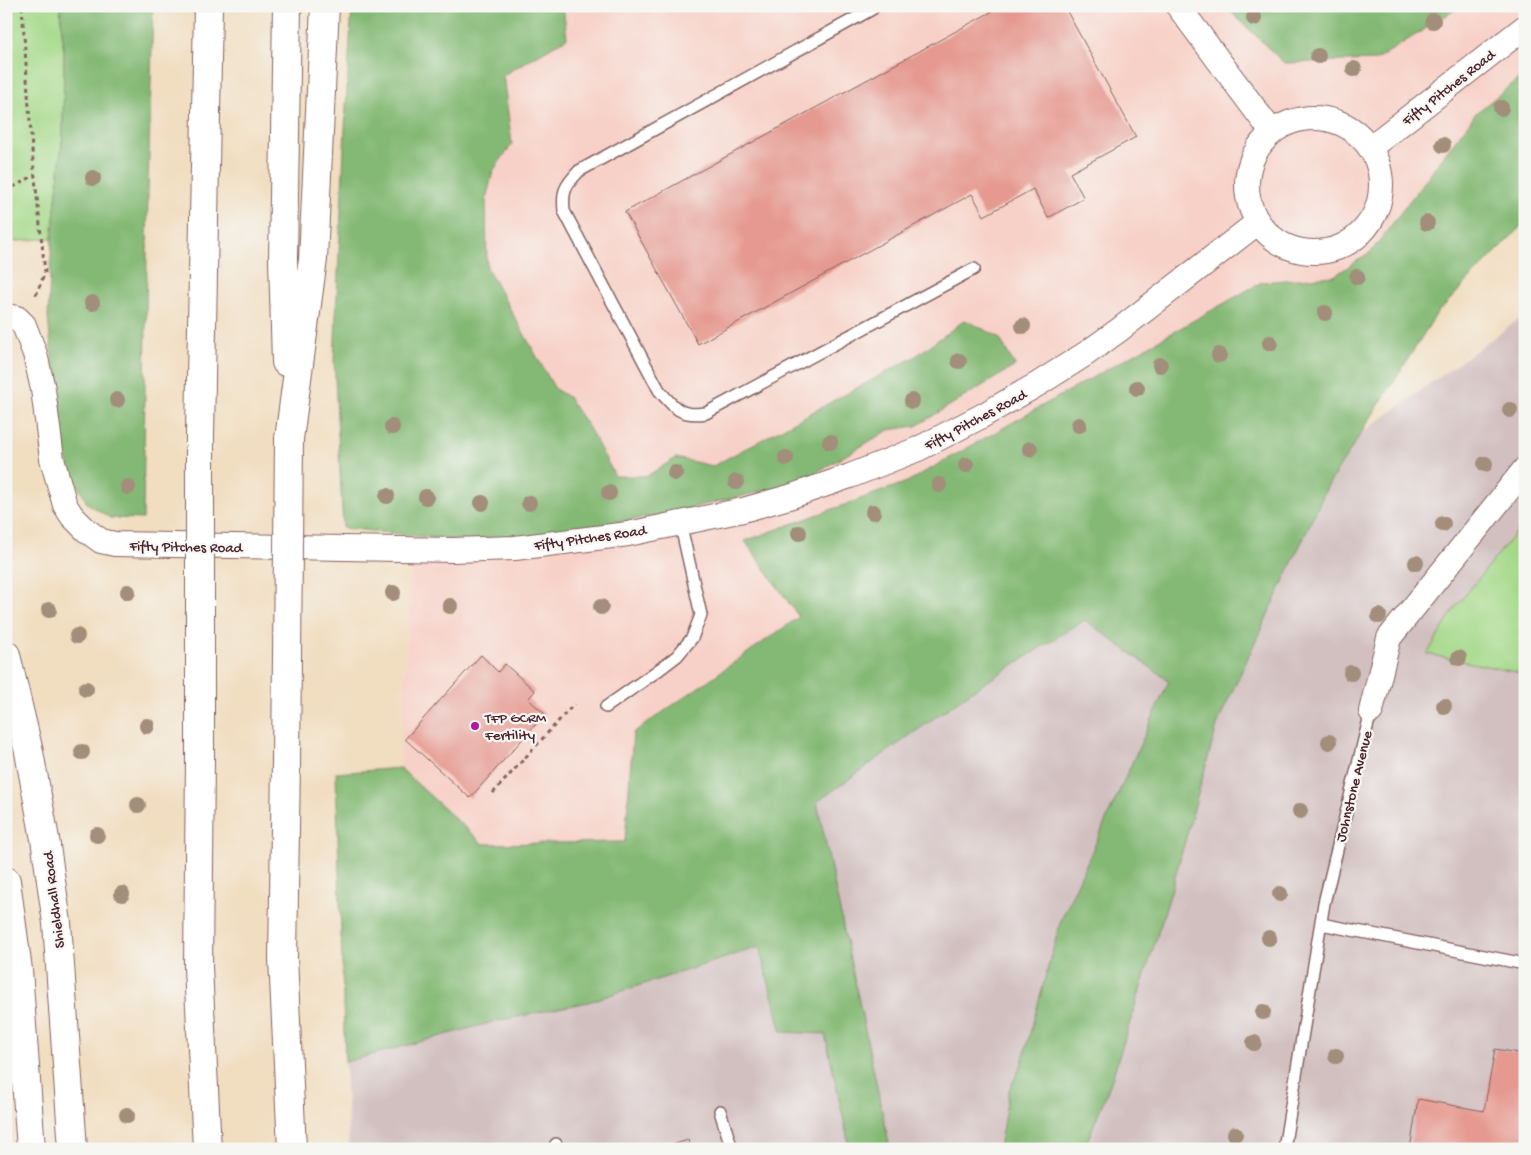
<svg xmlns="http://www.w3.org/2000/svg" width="1531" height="1155" viewBox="0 0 1531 1155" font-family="'Gochi Hand',sans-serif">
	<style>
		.built { fill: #f7d1c7 }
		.industrial { fill: #d2bfc0 }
		.green { fill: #a5d989; stroke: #787c5a }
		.forest { fill: #84b975; stroke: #676c50 }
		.building { fill: #e59990 }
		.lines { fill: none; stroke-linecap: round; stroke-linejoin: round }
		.service-casing { stroke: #84625f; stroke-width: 14 }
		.minor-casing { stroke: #84625f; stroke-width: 26 }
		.primary-casing { stroke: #84625f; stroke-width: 30 }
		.motorway-casing { stroke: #84625f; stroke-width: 30 }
		.path { stroke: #84625f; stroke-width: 3; stroke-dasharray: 4 4; stroke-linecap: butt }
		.service { stroke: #fff; stroke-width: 11 }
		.minor { stroke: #fff; stroke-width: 24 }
		.primary { stroke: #fff; stroke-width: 28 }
		.motorway { stroke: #fff; stroke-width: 28 }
		.motorway-bridge-casing { stroke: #84625f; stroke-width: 30; stroke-linecap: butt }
		.motorway-bridge { stroke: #fff; stroke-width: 28 }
		.tree { fill: #a28e7a }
		.poi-dot { fill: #b5179e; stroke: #f6f6f2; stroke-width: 2 }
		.labels { text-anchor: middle; stroke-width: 4.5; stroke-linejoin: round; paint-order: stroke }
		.street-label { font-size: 15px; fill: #4a1f2b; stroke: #f6f6f2 }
		.poi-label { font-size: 15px; fill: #4a1f2b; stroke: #f6f6f2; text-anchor: start }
	</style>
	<rect width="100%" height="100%" fill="#f6f6f2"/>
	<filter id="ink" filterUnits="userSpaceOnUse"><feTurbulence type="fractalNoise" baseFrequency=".02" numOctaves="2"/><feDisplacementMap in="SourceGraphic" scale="10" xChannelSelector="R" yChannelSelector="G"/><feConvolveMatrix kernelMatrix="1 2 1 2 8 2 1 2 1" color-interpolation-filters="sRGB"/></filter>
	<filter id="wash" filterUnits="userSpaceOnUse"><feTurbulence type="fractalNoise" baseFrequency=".0096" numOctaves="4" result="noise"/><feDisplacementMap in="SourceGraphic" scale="20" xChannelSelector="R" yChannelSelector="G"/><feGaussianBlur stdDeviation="1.12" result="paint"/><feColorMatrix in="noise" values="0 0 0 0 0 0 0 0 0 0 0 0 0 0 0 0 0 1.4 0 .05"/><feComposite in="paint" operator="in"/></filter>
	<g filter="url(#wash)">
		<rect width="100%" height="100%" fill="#f1ddbf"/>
		<path class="built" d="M439,6H1525V195L1309,471L1046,646L972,691L817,802L396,962L400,768L438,106Z"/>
		<path class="industrial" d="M1525,315V1149H349L345,1062L497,1021L817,802L972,691L1046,646L1258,508Z"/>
		<path class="green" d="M6,6H60L64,54L63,134L52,238L6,242Z
			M1525,521V674L1427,654L1455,608Z"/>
		<path class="forest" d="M60,6H153L148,190L143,519L110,518L87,503L76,482L61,446L48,317L52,238L63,134L64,54Z
			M352,6H563L567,38L503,75L512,144L493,171L486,199L487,268L555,389L568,397L589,428L615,476H647L676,458L713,466L916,356L965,320L999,337L1015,366L916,426L889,430L798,483L665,514L579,529L517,539L456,540L343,528L334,359L346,108Z
			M1225,6H1461L1376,60L1284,63Z
			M1525,74V222L1437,313L1327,487L1218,722L1170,895L1111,1082L1084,1149H999L1009,1090L1021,1066L1061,920L1169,681L1085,620L972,691L817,802L890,1149H850L825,1034L782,1032L759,947L588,1002L497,1021L345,1062L336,773L400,768L483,844L625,842L633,733L799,617L745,541L907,482L1262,282L1334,276L1371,252L1476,113Z"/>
		<g id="blocks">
			<path class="building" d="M1002,6H1064L1136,137L1070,173L1084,198L1048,218L1033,189L984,216L972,194L698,344L625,212Z
				M481,655L498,672L505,664L535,691L528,699L545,714L470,798L405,739Z
				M1495,1049L1525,1054V1149H1410L1418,1099L1484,1111Z
				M688,1140L691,1149H662V1148Z"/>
		</g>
	</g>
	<g filter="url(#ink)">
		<use href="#blocks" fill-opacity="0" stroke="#84625f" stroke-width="1"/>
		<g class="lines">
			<defs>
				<path id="service" d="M871,6L872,9L579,171C565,186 562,191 564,211L659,390C674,408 681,417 706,413L974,269
					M606,707L660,669L677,656L692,638L701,615L680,522
					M1321,924L1525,964
					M720,1111L732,1149
					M556,1144L558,1149
					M1284,1149L1324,903L1371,711"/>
				<path id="minor" d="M1178,6L1272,132
					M1247 185a67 67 0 1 1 134 0a67 67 0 1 1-134 0Z
					M1371,147L1525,27
					M6,316L17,318L24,325L35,354L43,389L52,459L65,505L72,516L86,530L101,541L115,544L453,550L515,548L628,534L743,510L789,497L850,476L918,449L980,417L1038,384L1087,353L1119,330L1257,223
					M1371,711L1389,638L1525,469"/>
				<path id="primary" d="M6,655L29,752L45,839L57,923L73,1149
					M6,881L18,970L31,1149"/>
				<path id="motorway" d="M286,362L283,260L287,6
					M200,434L208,6
					M289,439L313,259L325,6
					M200,759L198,967L207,1149
					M286,763L283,958L292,1149"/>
			</defs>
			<use href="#service" class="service-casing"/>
			<use href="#minor" class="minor-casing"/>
			<use href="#primary" class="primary-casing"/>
			<use href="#motorway" class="motorway-casing"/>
			<path class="path" d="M22,6L32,150L45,272L35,298
				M6,191L35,175
				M493,793L574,704"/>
			<use href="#service" class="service"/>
			<use href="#minor" class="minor"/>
			<use href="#primary" class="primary"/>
			<use href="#motorway" class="motorway"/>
			<defs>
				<path id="motorway-bridge" d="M200,759V434
					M286,763L289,439"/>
			</defs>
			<use href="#motorway-bridge" class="motorway-bridge-casing"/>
			<use href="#motorway-bridge" class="motorway-bridge"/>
		</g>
		<g class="tree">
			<circle cx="1254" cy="18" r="8"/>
			<circle cx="1433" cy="21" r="8"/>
			<circle cx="1318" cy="56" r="8"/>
			<circle cx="1354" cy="69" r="8"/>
			<circle cx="1501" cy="108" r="8"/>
			<circle cx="1443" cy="145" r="8"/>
			<circle cx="93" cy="178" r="8"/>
			<circle cx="1427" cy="223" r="8"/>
			<circle cx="1357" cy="277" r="8"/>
			<circle cx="92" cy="303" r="8"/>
			<circle cx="1325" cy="313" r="8"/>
			<circle cx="1023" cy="326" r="8"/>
			<circle cx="1270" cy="343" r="8"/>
			<circle cx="1219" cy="355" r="8"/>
			<circle cx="959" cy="361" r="8"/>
			<circle cx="1160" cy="365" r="8"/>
			<circle cx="1137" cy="388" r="8"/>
			<circle cx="117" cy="400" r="8"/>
			<circle cx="912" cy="401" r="8"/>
			<circle cx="1510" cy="410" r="8"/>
			<circle cx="1079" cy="425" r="8"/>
			<circle cx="392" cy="427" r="8"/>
			<circle cx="830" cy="442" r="8"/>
			<circle cx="1030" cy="449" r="8"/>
			<circle cx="786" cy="458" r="8"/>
			<circle cx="1485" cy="464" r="8"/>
			<circle cx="966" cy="465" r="8"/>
			<circle cx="675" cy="473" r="8"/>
			<circle cx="736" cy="482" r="8"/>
			<circle cx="939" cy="485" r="8"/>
			<circle cx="128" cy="487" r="8"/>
			<circle cx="609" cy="493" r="8"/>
			<circle cx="387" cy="496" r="8"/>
			<circle cx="426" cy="497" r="8"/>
			<circle cx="482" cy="503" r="8"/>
			<circle cx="529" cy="503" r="8"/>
			<circle cx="873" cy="512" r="8"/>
			<circle cx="1443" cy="524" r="8"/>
			<circle cx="799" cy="533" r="8"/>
			<circle cx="1416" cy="563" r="8"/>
			<circle cx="128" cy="592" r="8"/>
			<circle cx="393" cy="593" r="8"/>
			<circle cx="450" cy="606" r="8"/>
			<circle cx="601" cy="607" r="8"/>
			<circle cx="49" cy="610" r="8"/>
			<circle cx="1379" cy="616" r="8"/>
			<circle cx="77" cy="636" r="8"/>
			<circle cx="1459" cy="658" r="8"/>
			<circle cx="1351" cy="673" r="8"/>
			<circle cx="86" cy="689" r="8"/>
			<circle cx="1444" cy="706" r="8"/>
			<circle cx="147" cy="726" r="8"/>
			<circle cx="1329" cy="742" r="8"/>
			<circle cx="82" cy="752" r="8"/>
			<circle cx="138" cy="805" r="8"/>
			<circle cx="1300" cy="811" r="8"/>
			<circle cx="97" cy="835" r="8"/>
			<circle cx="122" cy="894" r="8"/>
			<circle cx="1280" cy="894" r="8"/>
			<circle cx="1269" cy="938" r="8"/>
			<circle cx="1263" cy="1012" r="8"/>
			<circle cx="1254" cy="1043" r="8"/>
			<circle cx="1336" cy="1056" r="8"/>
			<circle cx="127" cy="1115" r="8"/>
			<circle cx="1235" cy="1134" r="8"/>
		</g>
	</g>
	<circle class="poi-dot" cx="475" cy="726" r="5"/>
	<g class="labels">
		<g class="street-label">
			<text transform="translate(1448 87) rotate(-38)" y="5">Fifty Pitches Road</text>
			<text transform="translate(975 419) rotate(-28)" y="5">Fifty Pitches Road</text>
			<text transform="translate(590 537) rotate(-8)" y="5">Fifty Pitches Road</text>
			<text transform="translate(186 546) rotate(1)" y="5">Fifty Pitches Road</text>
			<text transform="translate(1353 786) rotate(-76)" y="5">Johnstone Avenue</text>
			<text transform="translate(53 900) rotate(-97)" y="5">Shieldhall Road</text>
		</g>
		<g class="poi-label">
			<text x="485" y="722">TFP GCRM<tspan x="485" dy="17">Fertility</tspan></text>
		</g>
	</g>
	<rect width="1531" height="1155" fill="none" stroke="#f6f6f2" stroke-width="25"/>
</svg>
